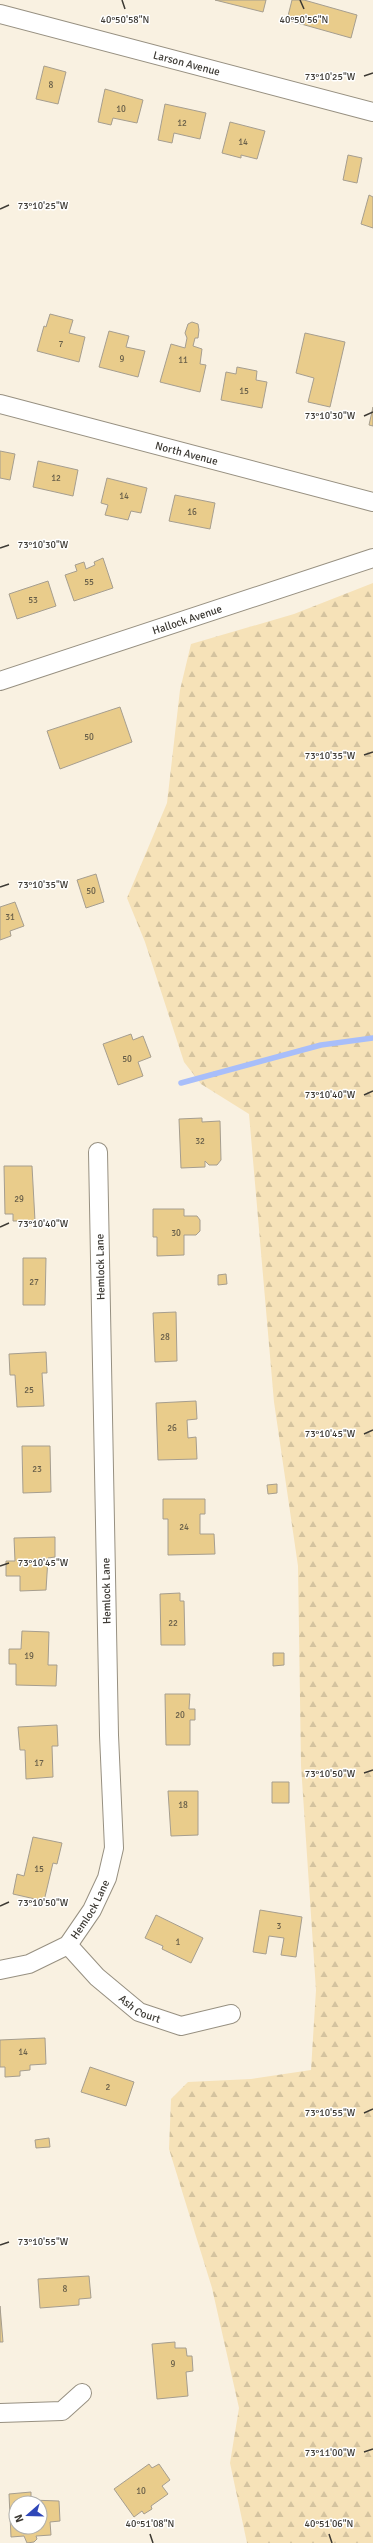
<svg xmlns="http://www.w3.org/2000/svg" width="373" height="2543" viewBox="0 0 373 2543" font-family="Signika,sans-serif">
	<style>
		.forest { fill: url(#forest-firs) }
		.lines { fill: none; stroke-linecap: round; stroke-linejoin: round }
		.stream { stroke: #a8befa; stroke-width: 5.5 }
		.building { fill: #e9cc8b; stroke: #a69e8f; fill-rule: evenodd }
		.minor-casing { stroke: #979081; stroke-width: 20 }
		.minor { stroke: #fff; stroke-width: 18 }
		.ticks { fill: none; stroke: #3c3933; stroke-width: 1.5 }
		.labels { text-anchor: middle; stroke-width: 3; stroke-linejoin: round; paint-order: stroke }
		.number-label { font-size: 9px; fill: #675e49 }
		.street-label { font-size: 11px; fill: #3c3933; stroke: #fff }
		.ticks-label { font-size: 10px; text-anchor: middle; fill: #3c3933; stroke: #fff; stroke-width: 3; stroke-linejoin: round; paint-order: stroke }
	</style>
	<defs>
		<pattern id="forest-firs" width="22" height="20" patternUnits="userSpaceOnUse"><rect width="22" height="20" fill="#f6e2b8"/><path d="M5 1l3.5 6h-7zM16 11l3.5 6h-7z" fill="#d4c39f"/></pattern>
	</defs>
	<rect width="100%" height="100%" fill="#f9f1e1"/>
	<path class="forest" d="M373,583V2543H247L230,2463L239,2408L212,2288L169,2149L171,2099L188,2082L251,2079L311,2070L316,1990L301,1765L298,1566L274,1402L249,1114L201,1084L184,1062L145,942L127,898L167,803L180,690L191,644L294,614Z"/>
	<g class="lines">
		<path class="stream" d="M181,1083L321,1045L373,1038"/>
	</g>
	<path class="building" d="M215,0H266L263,12Z
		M292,0H304L357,15L351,38L287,20Z
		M44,66L66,72L58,104L36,99Z
		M105,89L143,100L137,123L113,118L111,125L98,122Z
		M165,104L206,113L200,139L174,133L172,143L158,140Z
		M230,122L265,131L257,159L241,155V158L222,153Z
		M348,155L362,158L357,183L343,180Z
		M369,195L373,197V228L361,224Z
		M50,314L73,320L69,333L85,337L79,362L37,351L44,326L46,327Z
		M192,322L198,324L199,330L198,338H195L193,346L202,349L200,364L206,365L200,392L160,382L171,344L185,348L187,338L185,333L188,324Z
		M109,331L129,336L126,347L145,351L138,377L99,367Z
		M305,333L345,342L330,407L308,402L314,378L296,373Z
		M237,367L257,371L256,380L267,382L262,408L221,400L226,372L236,374Z
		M373,407V426L369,425Z
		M0,451L15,454L10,480L0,478Z
		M38,461L78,470L73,496L33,487Z
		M107,478L147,488L141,513L131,511L128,520L105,515L108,505L101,503Z
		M175,495L215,503L210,529L169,521Z
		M103,558L113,588L74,601L65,575L77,571L75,565L84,562L86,569L95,565L94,562Z
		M48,581L56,606L17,619L9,594Z
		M120,707L132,742L60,769L47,731Z
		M96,874L104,902L86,908L77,880Z
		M15,902L24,926L10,931L11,936L0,940V907Z
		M131,1034L133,1040L143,1036L151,1057L138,1062L143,1076L118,1085L103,1044Z
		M202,1118V1122L220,1121L221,1160L217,1165H209L205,1161V1167L181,1168L179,1119Z
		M4,1166H32L35,1221H13V1214H5Z
		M153,1209H184V1216H197L200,1220V1231L196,1235H184V1255L157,1256V1237H153Z
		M23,1258H46L45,1305H23Z
		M226,1274L227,1284L218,1285V1275Z
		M176,1312L177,1361L155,1362L153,1313Z
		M46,1352L47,1373H42L44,1406L17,1407L15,1375H10L9,1354Z
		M196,1401L197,1419L187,1420L188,1438L196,1437L197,1459L158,1460L156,1403Z
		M22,1446H50L51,1492L23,1493Z
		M277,1484V1493L268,1494L267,1485Z
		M163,1499H205V1514H200V1534H214L215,1554L168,1555V1519H163Z
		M55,1537V1557L48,1558L46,1590L20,1591V1576H6V1561H15L14,1538Z
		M180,1593V1601H184L185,1645H161L160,1594Z
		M22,1631L49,1632L48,1665H57L56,1686L16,1685V1664H9V1649H21Z
		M273,1653H284V1665L273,1666Z
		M165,1694H190L189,1709H195V1720H190V1745H166Z
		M57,1725L58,1746H52L53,1777L26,1779L25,1750H20L18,1727Z
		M272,1782H289V1803H272Z
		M168,1791H198V1835L171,1836Z
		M33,1837L62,1843L57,1864L53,1863L44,1901L13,1894L17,1874L24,1876Z
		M260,1910L302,1917L296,1957L281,1955L284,1938L269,1936L266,1954L253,1952Z
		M156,1915L203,1938L191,1963L162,1949L163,1946L145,1938Z
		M45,2038L46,2064L30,2065V2070L20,2071V2076L5,2077V2067H0V2040Z
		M90,2067L134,2082L126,2106L81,2092Z
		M49,2138L50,2147L36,2148L35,2140Z
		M89,2276L91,2298L79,2299V2305L40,2308L38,2279Z
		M0,2306L3,2342H0Z
		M175,2342V2348H186L187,2356H192L193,2371L186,2372L188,2396L157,2399L152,2344Z
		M149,2464L152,2468L159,2464L170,2480L162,2486L168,2494L151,2506L152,2509L144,2514L142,2511L134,2517L114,2489Z
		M31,2492V2500L59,2501L60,2521L50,2522L51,2535L36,2536L37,2539L34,2542L27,2543L24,2536L11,2537L9,2494ZM16,2503H40V2527H16Z"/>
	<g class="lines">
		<defs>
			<g id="minor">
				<path id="s1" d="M0,14L373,112"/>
				<path id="s2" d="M0,404L373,502"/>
				<path id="s3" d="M0,681L373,558"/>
				<path id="s4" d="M68,1945L97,1977L139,2012L181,2026L231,2014"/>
				<path id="s5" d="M0,1970L29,1964L68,1945L92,1910L107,1878L114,1848L109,1735L98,1152"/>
				<path d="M0,2413L62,2411L82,2393"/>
			</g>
		</defs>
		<use href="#minor" class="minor-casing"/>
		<use href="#minor" class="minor"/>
	</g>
	<path class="ticks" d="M122,0L125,9M300,0L304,9M364,76L373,73M0,209L9,205M364,416L373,412M0,548L9,545M364,755L373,752M0,887L9,884M364,1095L373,1091M0,1227L9,1223M364,1434L373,1430M0,1566L9,1563M364,1773L373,1770M0,1906L9,1902M364,2113L373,2109M0,2245L9,2242M364,2452L373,2449M150,2534L153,2543M329,2534L332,2543"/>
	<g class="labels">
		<g class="number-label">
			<text x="51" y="88">8</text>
			<text x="121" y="112">10</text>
			<text x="182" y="126">12</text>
			<text x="243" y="145">14</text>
			<text x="61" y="347">7</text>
			<text x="122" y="362">9</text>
			<text x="183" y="363">11</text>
			<text x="244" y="394">15</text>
			<text x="56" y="481">12</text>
			<text x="124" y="499">14</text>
			<text x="192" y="515">16</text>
			<text x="89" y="585">55</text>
			<text x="33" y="603">53</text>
			<text x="89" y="740">50</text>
			<text x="91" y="894">50</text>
			<text x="10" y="920">31</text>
			<text x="127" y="1062">50</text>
			<text x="200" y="1144">32</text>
			<text x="19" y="1202">29</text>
			<text x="176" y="1236">30</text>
			<text x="34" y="1285">27</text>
			<text x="165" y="1340">28</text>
			<text x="29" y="1393">25</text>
			<text x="172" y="1431">26</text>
			<text x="37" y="1472">23</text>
			<text x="184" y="1530">24</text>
			<text x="173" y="1626">22</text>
			<text x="29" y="1659">19</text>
			<text x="180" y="1718">20</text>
			<text x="39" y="1766">17</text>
			<text x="183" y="1808">18</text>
			<text x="39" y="1872">15</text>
			<text x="279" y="1929">3</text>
			<text x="178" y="1945">1</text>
			<text x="23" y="2055">14</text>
			<text x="108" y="2090">2</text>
			<text x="65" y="2292">8</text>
			<text x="173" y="2367">9</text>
			<text x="141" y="2494">10</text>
		</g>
		<g class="street-label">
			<text dy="4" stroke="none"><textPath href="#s1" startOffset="193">Larson Avenue</textPath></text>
			<text dy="4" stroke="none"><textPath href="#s2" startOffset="193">North Avenue</textPath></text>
			<text dy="4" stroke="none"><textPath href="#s3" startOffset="197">Hallock Avenue</textPath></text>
			<text transform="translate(100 1267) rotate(-91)" y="4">Hemlock Lane</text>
			<text transform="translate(106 1591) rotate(-91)" y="4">Hemlock Lane</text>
			<text dy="4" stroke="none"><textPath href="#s5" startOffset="115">Hemlock Lane</textPath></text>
			<text dy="4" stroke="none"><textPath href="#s4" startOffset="97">Ash Court</textPath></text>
		</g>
	</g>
	<g class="ticks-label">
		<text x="125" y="23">40°50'58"N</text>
		<text x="304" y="23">40°50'56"N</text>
		<text x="330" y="80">73°10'25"W</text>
		<text x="43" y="209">73°10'25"W</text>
		<text x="330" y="419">73°10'30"W</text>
		<text x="43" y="548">73°10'30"W</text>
		<text x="330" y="759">73°10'35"W</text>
		<text x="43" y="888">73°10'35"W</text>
		<text x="330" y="1098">73°10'40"W</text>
		<text x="43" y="1227">73°10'40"W</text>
		<text x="330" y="1437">73°10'45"W</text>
		<text x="43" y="1566">73°10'45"W</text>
		<text x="330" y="1777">73°10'50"W</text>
		<text x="43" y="1906">73°10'50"W</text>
		<text x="330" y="2116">73°10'55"W</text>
		<text x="43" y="2245">73°10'55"W</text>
		<text x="330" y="2456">73°11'00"W</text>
		<text x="150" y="2527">40°51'08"N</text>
		<text x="329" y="2527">40°51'06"N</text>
	</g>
	<g transform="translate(28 2515) rotate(250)"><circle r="19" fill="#ffffff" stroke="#b1b0ad"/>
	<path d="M0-3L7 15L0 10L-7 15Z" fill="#2f47b8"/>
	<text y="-6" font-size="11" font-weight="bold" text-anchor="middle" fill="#3c3933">N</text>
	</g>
</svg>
